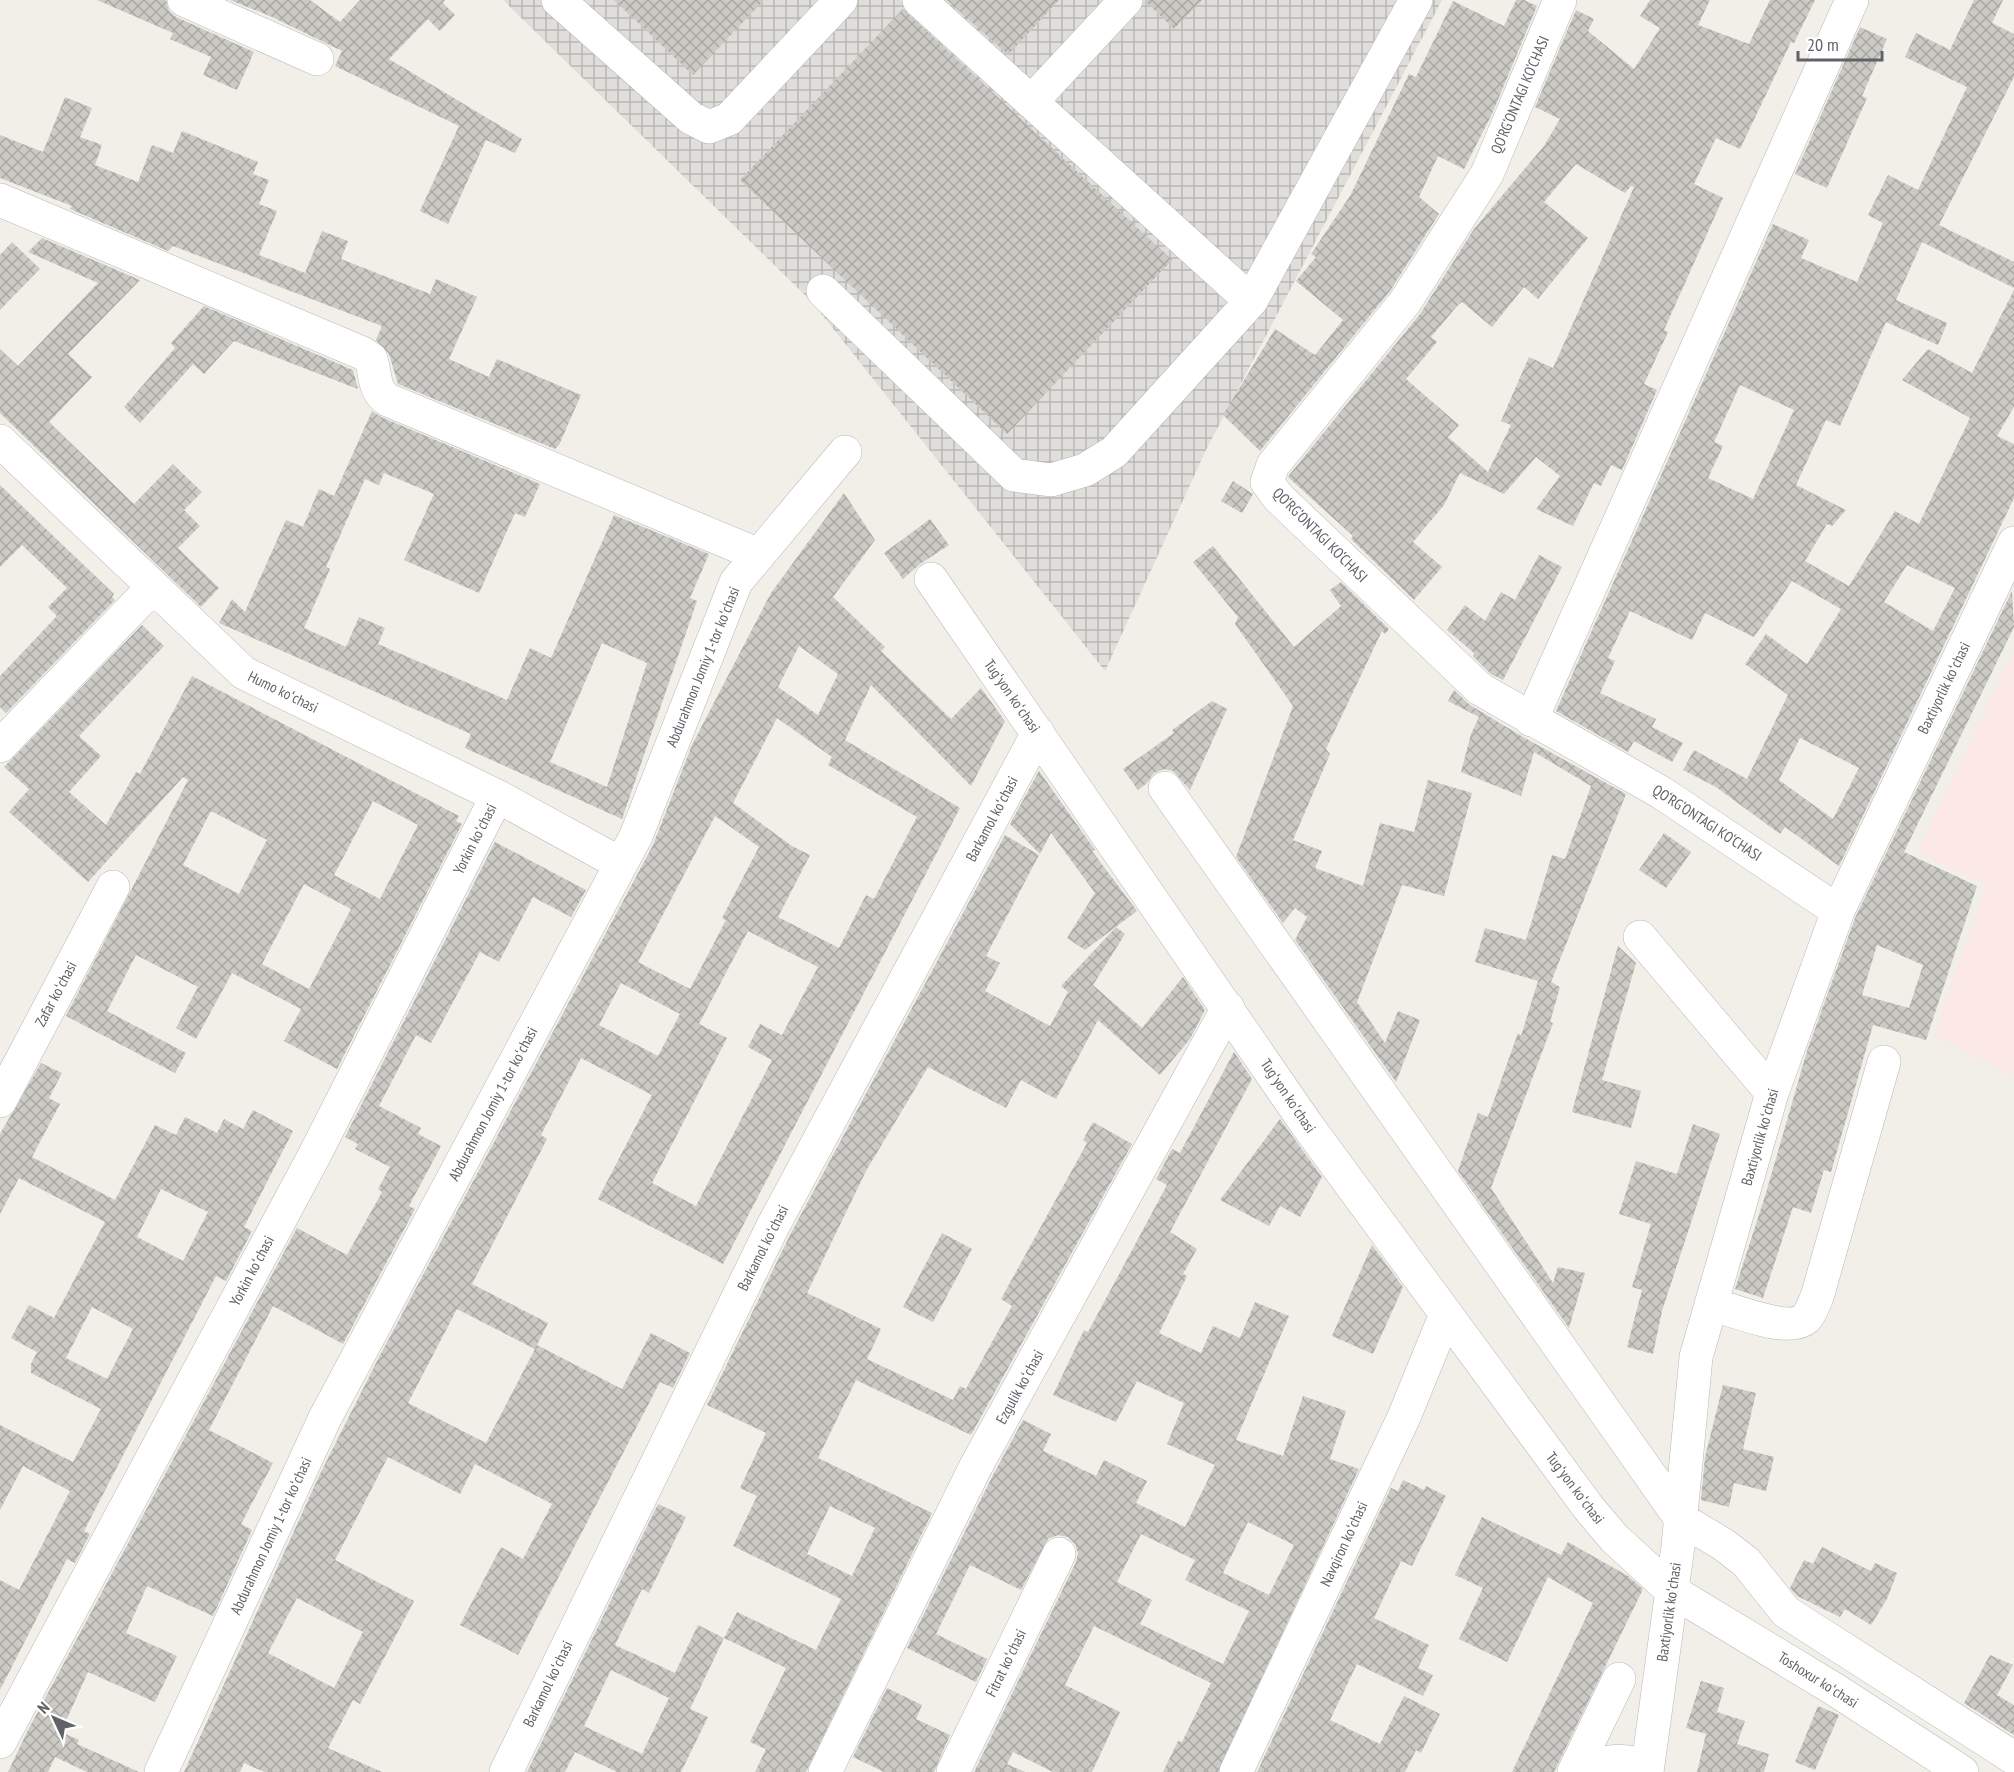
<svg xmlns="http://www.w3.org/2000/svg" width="2014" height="1772" viewBox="0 0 2014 1772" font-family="'PT Sans Narrow',sans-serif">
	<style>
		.industrial { fill: url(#industrial-grid) }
		.medical { fill: #fce8e6 }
		.building { fill: url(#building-cross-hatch); fill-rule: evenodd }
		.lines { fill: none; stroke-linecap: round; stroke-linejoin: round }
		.minor-casing { stroke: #b5b8bc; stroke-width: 34 }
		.minor { stroke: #fff; stroke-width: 33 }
		.labels { text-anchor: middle; stroke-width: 5; stroke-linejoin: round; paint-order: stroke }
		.street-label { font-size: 15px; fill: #5f6368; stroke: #fff }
	</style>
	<defs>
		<pattern id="industrial-grid" width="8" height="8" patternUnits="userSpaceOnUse" patternTransform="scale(1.5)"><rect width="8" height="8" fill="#e0deda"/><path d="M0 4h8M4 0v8" fill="none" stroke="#b9b8b5"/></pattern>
		<pattern id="building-cross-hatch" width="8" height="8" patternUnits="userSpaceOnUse" patternTransform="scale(1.5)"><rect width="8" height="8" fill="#cccac5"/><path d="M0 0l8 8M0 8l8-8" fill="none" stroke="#a9a8a4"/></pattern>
	</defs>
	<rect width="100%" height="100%" fill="#f1efe8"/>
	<path class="industrial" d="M503,0H1442L1206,450L1105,671L812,302Z"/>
	<path class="medical" d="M2014,650V1076L1934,1035L1987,885L1918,853Z"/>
	<path class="building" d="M97,0H166L169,11L176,17L254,52L237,90L203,75L211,57L170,39L173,33Z
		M230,0H310L340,22L360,0H445L443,3L455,15L440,31L428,19L389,59L522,139L515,153L486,140L448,224L420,211L459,126L335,66L342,51L270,16Z
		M614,0H764L693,75Z
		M947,0H1059L1008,55Z
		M1144,0H1202L1174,29Z
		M1516,0H1524L1537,6L1492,114L1464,169L1438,156L1419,197L1439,214L1390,291L1260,451L1223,415L1275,329L1315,355L1343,320L1296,281L1316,257L1311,254L1350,196L1409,74L1416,77L1453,1L1504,26Z
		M1650,0H1710L1698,25L1749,44L1770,0H1815L1794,43L1791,42L1740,149L1716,138L1694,184L1723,198L1664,330L1668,332L1644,384L1657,390L1622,470L1611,465L1601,486L1594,483L1573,526L1536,509L1560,476L1536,457L1504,494L1460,473L1444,505L1413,542L1442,567L1414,600L1351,539L1353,536L1288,477L1290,474L1420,314L1474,229L1544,146L1560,119L1535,107L1576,10L1594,19L1588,31L1634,69L1660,28L1640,16ZM1576,164L1625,193L1631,186L1634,187L1553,368L1529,357L1501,421L1511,425L1488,472L1448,437L1459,425L1406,379L1437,342L1431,337L1458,305L1462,302L1492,327L1524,287L1538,299L1588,238L1544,202Z
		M1974,0H2003L1992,23L2014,34V77L1939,225L2014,262V288L1922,242L1896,300L1947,323L1938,345L1886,322L1840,426L1826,420L1796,485L1846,510L1832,526L1827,524L1805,561L1849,586L1895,511L1919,524L1970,418L1902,380L1928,349L1972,373L2014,290V407L1997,436L2014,444V498L1839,866L1785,827L1780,834L1716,787L1683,770L1694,750L1747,779L1788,695L1745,664L1766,634L1807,664L1841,609L1792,581L1754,637L1705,613L1692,640L1630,611L1608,658L1615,661L1600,693L1656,719L1652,727L1683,743L1672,762L1634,741L1628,752L1556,711L1773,224L1809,240L1801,258L1857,282L1883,223L1868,215L1888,175L1918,190L1967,87L1905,57L1916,33L1950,50ZM1740,385L1794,410L1753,499L1708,478L1723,446L1714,442ZM1907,565L1955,588L1933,631L1884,602ZM1800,738L1859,768L1833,819L1779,780Z
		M903,9L1172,260L1007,434L740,180Z
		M1860,27L1887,39L1862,96L1867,98L1827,188L1795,174Z
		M65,97L92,108L80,137L102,145L95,165L138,182L152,145L173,153L182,131L258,162L253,174L269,180L259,204L277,211L259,255L305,273L322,231L348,241L341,259L430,294L436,279L477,297L449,359L489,377L497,359L581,395L559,445L555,449L398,384L389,354L376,340L382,326L173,246L168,251L70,209L72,206L0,178V135L43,152Z
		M42,238L140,280L68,354L92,377L49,422L134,504L173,464L202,492L184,510L200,526L178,548L219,588L201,607L0,413V349L18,366L98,283L28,252Z
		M12,242L40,269L0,310V255Z
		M204,306L353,370L358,389L234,341L204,374L193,364L140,423L124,407L175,348L171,343Z
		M372,411L381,417L540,484L525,517L515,513L479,593L404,560L434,494L384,473L379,485L365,479L326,567L330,569L304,628L346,647L359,617L385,628L378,644L507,700L530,648L551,658L614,515L709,554L690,598L697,601L622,819L465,748L471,734L219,623L232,599L245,612L286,520L303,527L319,489L334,496ZM602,643L647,663L607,787L550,762Z
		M1233,481L1253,494L1242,513L1221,501Z
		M0,485L114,594L112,597L115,600L6,713L0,707V676L57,616L48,607L67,588L22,545L0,567Z
		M844,493L875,540L833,597L885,647L881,651L951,719L981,688L1005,721L971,786L871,685L845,740L960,808L723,1264L598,1199L652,1095L581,1058L541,1135L547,1139L472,1284L548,1323L535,1349L457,1309L408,1403L486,1443L537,1345L622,1389L651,1333L690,1353L673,1388L660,1382L518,1655L460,1625L501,1547L523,1559L552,1504L475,1464L460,1494L388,1457L335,1560L414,1601L360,1704L353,1700L328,1748L382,1772H264L244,1763L240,1772H184L320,1474L377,1361L653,845L692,745L771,593ZM799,646L838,674L818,715L778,687ZM777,718L832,757L828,765L917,817L874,899L866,895L839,948L778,917L810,855L792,846L733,803ZM715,816L759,847L722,918L726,920L690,989L638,962ZM748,931L818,967L782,1035L760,1024L748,1047L772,1060L696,1206L652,1183L727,1038L699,1024ZM621,983L680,1014L658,1056L599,1025ZM297,1598L363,1632L334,1688L268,1653Z
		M930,519L949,545L920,564L903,579L884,553Z
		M1213,546L1294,647L1341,606L1330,590L1341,582L1389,629L1385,634L1382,631L1326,749L1330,754L1293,840L1322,851L1315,868L1363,886L1380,823L1414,832L1428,780L1472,793L1444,896L1402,885L1357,1002L1385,1043L1398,1011L1420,1020L1396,1082L1295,940L1307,917L1295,908L1283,923L1236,857L1293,706L1235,624L1238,617L1193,562Z
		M1539,555L1562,567L1503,680L1491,674L1473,656L1474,653L1447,630L1465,605L1485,621L1501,592L1515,600Z
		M2012,591L2014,627L1904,852L1977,886L1926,1040L1873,1025L1831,1172L1824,1170L1811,1213L1793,1207L1763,1298L1735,1289L1766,1193L1807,1051L1855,918ZM1877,945L1923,965L1909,1008L1862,995Z
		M142,625L164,646L79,736L101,756L69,792L106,825L136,772L140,774L192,676L459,816L456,821L462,824L337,1069L284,1041L301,1009L232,973L196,1039L176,1028L198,987L136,955L107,1011L186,1053L175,1073L66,1016L188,780L183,777L88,882L9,812L29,789L4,767ZM373,801L418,825L380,899L334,875ZM211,811L267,840L239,894L183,865ZM304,884L351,909L309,989L262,964Z
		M1454,690L1470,705L1523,737L1626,794L1551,982L1560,987L1550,1022L1553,1023L1491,1188L1553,1283L1558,1267L1585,1273L1569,1328L1458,1171L1478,1113L1488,1117L1518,1033L1521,1036L1538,981L1475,962L1485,928L1526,940L1552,855L1565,859L1591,786L1534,752L1521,796L1461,772L1471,734L1479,717L1448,701Z
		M1212,701L1227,709L1190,790L1173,771L1164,769L1154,773L1147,783L1138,790L1123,769L1174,733L1172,730Z
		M1039,771L1095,850L1092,851L1137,911L1085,950L1067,938L1095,893L1051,833L1040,854L1010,824Z
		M1664,833L1691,852L1666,888L1639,870Z
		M1005,835L1039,855L986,956L1000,963L985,991L1050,1026L1068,992L1061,986L1116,927L1125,934L1093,985L1142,1028L1183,977L1205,1010L1190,1039L1160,1075L1098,1020L1056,1099L1021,1080L1006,1108L928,1067L866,1171L807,1293L881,1329L867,1359L953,1400L960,1386L966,1389L1012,1306L1001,1299L1087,1143L1083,1140L1093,1122L1132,1144L971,1435L856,1380L818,1458L932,1513L806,1772H755L766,1749L750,1742L786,1668L724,1638L737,1612L816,1650L841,1599L733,1546L757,1496L740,1488L766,1433L707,1405L790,1235ZM830,1506L875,1528L852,1576L807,1554Z
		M495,842L586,890L571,917L533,897L499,962L480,952L431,1043L416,1035L379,1106L421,1128L418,1134L441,1146L409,1206L415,1209L343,1344L273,1306L209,1430L273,1463L241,1524L252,1530L213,1616L147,1586L126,1633L177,1656L155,1702L88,1672L61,1732L79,1740L77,1744L139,1772H87L55,1757L48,1772H8L27,1732L297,1228L347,1255L382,1192L378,1189L390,1167L355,1149L358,1144L345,1137Z
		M1618,946L1636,963L1602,1080L1641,1091L1631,1128L1572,1112Z
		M1234,1052L1252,1079L1170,1232L1197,1249L1183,1274L1187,1276L1159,1333L1201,1353L1213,1326L1240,1338L1255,1302L1289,1316L1236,1440L1283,1456L1303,1396L1346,1411L1330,1459L1359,1469L1218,1772H1163L1178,1741L1182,1742L1211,1683L1094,1626L1065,1685L1120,1712L1092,1772H1053L1013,1752L1007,1764L1025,1772H974L1076,1562L1078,1553L1075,1544L1068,1537L1058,1535L1048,1539L1021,1590L970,1565L936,1634L987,1659L976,1682L907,1648L993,1475L1023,1420L1051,1434L1043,1451L1096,1476L1104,1460L1147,1481L1136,1503L1185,1527L1215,1465L1167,1444L1184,1403L1137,1381L1116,1422L1053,1395L1084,1330L1088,1332L1167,1185L1156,1179L1172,1149L1180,1153ZM1248,1522L1294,1545L1269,1595L1223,1573ZM1141,1534L1195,1560L1185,1580L1249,1611L1223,1664L1140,1624L1152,1600L1117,1582Z
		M41,1063L62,1073L49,1098L60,1104L32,1157L115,1200L155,1125L176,1135L185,1117L217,1133L224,1119L243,1129L253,1110L293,1131L244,1227L252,1231L226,1281L216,1276L84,1531L90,1534L75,1563L67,1559L0,1690V1580L19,1590L70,1491L23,1466L0,1510V1425L73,1462L101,1409L31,1373V1364L37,1352L11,1338L29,1305L54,1318L105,1222L19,1178L0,1214V1134ZM161,1189L208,1212L183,1261L137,1237ZM92,1307L133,1329L107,1379L66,1358Z
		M1280,1119L1322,1177L1300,1217L1280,1206L1269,1226L1220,1200Z
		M1693,1124L1720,1134L1662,1311L1653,1354L1627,1347L1642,1290L1632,1287L1651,1224L1619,1214L1636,1161L1677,1174Z
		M942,1233L972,1249L933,1322L903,1307Z
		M1372,1245L1403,1287L1373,1354L1332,1336Z
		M1723,1385L1756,1393L1743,1449L1774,1457L1766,1491L1734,1483L1729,1507L1701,1500L1705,1457Z
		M1403,1480L1424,1490L1426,1486L1446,1496L1412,1566L1401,1561L1374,1618L1429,1645L1418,1668L1433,1675L1423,1696L1357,1664L1330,1720L1380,1744L1404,1696L1440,1714L1421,1753L1416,1750L1405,1772H1257L1391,1488L1398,1491Z
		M658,1504L686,1517L649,1593L642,1589L615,1645L675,1673L698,1625L724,1638L690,1709L708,1717L681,1772H617L575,1752L565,1772H527ZM611,1670L669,1698L642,1754L584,1726Z
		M1482,1517L1561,1555L1568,1542L1628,1576L1643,1589L1554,1772H1512L1593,1603L1548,1577L1507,1662L1459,1639L1483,1588L1455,1575Z
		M1822,1547L1871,1571L1875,1563L1897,1573L1887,1599L1871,1625L1845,1609L1840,1617L1797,1596L1790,1588L1804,1560L1813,1564Z
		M1990,1655L2013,1665L1997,1695L2014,1705V1735L1964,1703Z
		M1701,1681L1724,1688L1717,1712L1745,1721L1737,1744L1769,1754L1764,1772H1697L1706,1734L1686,1728Z
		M887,1688L922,1705L916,1719L950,1735L934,1772H884L853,1757Z
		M1818,1706L1839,1715L1815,1770L1795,1762Z"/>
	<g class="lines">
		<defs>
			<path id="minor" d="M184,0L317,59
				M558,0L691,118L709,127L729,119L841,0
				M919,0L1251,301
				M1560,0L1487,174L1405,302L1273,465L1267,482L1278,497L1480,689L1662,793L1838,911
				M1031,102L1126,0
				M0,200L362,353L371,359C376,375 373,390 388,400L759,555
				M823,291L1014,475L1051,480L1085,470L1114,452L1251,301L1416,0
				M0,441L244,673L497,796L621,864
				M931,579L1307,1125L1588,1507L1614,1538L1672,1591L1834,1689L1962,1772
				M1531,720L1852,0
				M0,746L153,587
				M1165,788L1681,1519L1724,1545L1746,1562L1786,1612L2014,1758
				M1640,937L1772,1093
				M0,1101L113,887
				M1711,1304C1733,1310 1789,1334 1806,1318C1811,1313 1814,1303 1817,1297L1884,1062
				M0,1742L313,1158L497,796
				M161,1772L325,1418L636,836L736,582L845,452
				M506,1772L773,1226L1038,733
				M825,1772L976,1466L1228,1008
				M953,1772L1059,1554
				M1236,1772L1404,1417L1446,1314
				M1574,1772L1619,1679
				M1585,1772C1604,1757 1625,1761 1648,1765
				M1647,1772L1678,1546L1696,1357L1772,1093L1838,911L2014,543"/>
		</defs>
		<use href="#minor" class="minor-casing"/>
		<use href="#minor" class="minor"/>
	</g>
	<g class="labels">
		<g class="street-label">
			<text transform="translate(1520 95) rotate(-67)" y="5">QO‘RG‘ONTAGI KO‘CHASI</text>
			<text transform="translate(1320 535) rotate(45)" y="5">QO‘RG‘ONTAGI KO‘CHASI</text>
			<text transform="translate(703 667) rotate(-68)" y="5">Abdurahmon Jomiy 1-tor koʻchasi</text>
			<text transform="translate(1944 688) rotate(-64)" y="5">Baxtiyorlik koʻchasi</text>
			<text transform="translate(283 692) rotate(26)" y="5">Humo koʻchasi</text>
			<text transform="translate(1012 696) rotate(55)" y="5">Tugʻyon koʻchasi</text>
			<text transform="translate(992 819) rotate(-62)" y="5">Barkamol koʻchasi</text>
			<text transform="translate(1707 823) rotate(33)" y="5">QO‘RG‘ONTAGI KO‘CHASI</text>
			<text transform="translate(475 839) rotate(-63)" y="5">Yorkin koʻchasi</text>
			<text transform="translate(56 994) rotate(-62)" y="5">Zafar koʻchasi</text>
			<text transform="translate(1288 1096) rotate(56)" y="5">Tugʻyon koʻchasi</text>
			<text transform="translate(493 1104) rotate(-62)" y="5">Abdurahmon Jomiy 1-tor koʻchasi</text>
			<text transform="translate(1760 1137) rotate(-74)" y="5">Baxtiyorlik koʻchasi</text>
			<text transform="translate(763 1248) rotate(-63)" y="5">Barkamol koʻchasi</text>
			<text transform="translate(252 1271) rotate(-62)" y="5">Yorkin koʻchasi</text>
			<text transform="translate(1020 1387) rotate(-61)" y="5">Ezgulik koʻchasi</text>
			<text transform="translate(1575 1488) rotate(53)" y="5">Tugʻyon koʻchasi</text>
			<text transform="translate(271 1536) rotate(-65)" y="5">Abdurahmon Jomiy 1-tor koʻchasi</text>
			<text transform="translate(1344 1544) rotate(-65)" y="5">Navqiron koʻchasi</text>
			<text transform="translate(1669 1612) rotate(-82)" y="5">Baxtiyorlik koʻchasi</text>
			<text transform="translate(1006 1663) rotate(-64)" y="5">Fitrat koʻchasi</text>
			<text transform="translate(1818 1680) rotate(32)" y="5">Toshoxur koʻchasi</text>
			<text transform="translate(548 1684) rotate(-64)" y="5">Barkamol koʻchasi</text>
		</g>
	</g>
	<g transform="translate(54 1718) rotate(314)" stroke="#ffffff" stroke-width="4.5" paint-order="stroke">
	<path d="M0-4.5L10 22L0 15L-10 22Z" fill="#5f6368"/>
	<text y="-9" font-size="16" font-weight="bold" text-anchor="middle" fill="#5f6368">N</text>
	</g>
	<path d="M1798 51v9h84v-9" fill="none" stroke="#5f6368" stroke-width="3"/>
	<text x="1807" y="51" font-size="18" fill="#5f6368" stroke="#ffffff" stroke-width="4.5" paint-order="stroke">20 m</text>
</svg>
